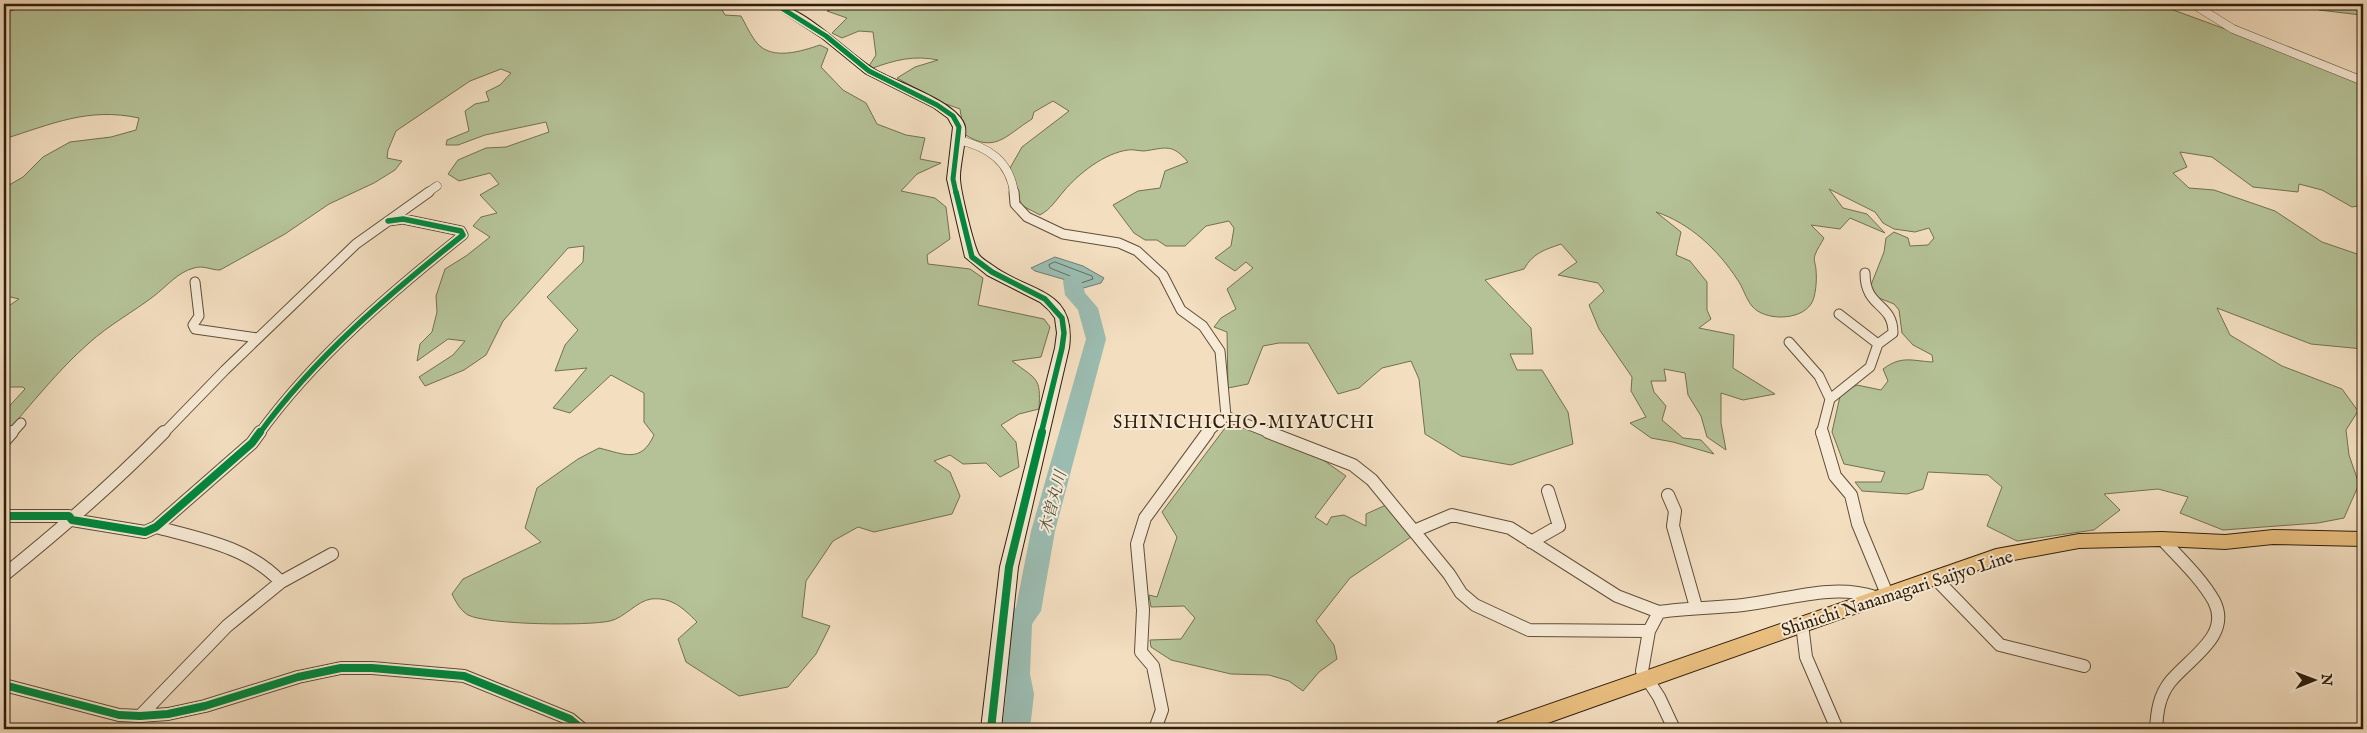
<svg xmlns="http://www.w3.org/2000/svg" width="2367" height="733" viewBox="0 0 2367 733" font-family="'IM FELL English','Noto Serif JP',serif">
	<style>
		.green { fill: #b5c297; stroke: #727050 }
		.water { fill: #9bbcb1; stroke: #707d6e }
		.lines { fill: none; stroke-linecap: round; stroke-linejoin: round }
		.shore { stroke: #656d5d; stroke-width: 1 }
		.river { fill: #9bbcb1; fill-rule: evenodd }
		.street-far2-casing { stroke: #604e37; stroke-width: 9 }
		.street-far1-casing { stroke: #604e37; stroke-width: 11 }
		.street-casing { stroke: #604e37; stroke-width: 14 }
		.secondary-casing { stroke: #2f1e09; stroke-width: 2 }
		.primary-casing { stroke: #2f1e09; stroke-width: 2 }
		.street-far2 { stroke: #f7ead6; stroke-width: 8 }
		.street-far1 { stroke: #f7ead6; stroke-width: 9 }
		.street { stroke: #f7ead6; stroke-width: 12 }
		.secondary { fill: #f7ead6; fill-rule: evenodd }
		.primary { fill: #eabf80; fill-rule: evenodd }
		.cycleway-far2-casing { stroke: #f7ead6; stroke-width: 8 }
		.cycleway-far1-casing { stroke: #f7ead6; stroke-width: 9 }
		.cycleway-casing { stroke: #f7ead6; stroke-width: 11 }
		.cycleway-far2 { stroke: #00873e; stroke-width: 5 }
		.cycleway-far1 { stroke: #00873e; stroke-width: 5.5 }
		.cycleway { stroke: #00873e; stroke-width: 8 }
		.labels { text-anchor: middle; stroke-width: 4; stroke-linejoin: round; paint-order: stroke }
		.water-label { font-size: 16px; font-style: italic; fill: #4f4d3b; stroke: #f7ead6 }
		.quarter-label { font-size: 18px; letter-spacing: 1px; fill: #2f1e09; stroke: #f7ead6 }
		.near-street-label { font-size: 18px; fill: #2f1e09; stroke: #f7ead6 }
	</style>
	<rect width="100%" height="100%" fill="#f3dec0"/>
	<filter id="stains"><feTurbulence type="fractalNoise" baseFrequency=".004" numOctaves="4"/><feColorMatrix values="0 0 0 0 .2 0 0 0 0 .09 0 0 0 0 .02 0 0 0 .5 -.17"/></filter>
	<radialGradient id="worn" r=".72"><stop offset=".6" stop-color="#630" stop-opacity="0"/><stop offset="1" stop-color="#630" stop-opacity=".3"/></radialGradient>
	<path class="green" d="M33,4H734L722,10L725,15L741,16C746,25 751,36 757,43C772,61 802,51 820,45L828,49L821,67L843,90L866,103L877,124L906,135L925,138L920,159L941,163L917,174L901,191L935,198L946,207L950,239L927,255L928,264L970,269L983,278L978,305L1044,319L1050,327L1041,357L1012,361C1037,380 1041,377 1039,409L1019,414L1001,425L1016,442L1019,467L1000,477L986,463L963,464L950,455L934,461L950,472L960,496L952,514L874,532L858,527L833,541L806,581L802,617L830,626L816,654L788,687L739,696L686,662L678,639L697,622C683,608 672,597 651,599C637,601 624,618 610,621C588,626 488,625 468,615C460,610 456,602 452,594L463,579L541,542L525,528L537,488L578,459L599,448C624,454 641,464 654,435L644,422V393L611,375L570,413L553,408L587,368L555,371L565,345L578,330L547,297L583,262L584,246L568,248L503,321L486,355L464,370L425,386L419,377L453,355L465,341L448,339L417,361L420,344L432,332L437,312L436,296L445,269L466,256L490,237L473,226L481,217L497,213L480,195L499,184L490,173L459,181L448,174L458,160L486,148L506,147L549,132L546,122L485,135L458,145H446L447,140L469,131L465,111L475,104L489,101L486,92L500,85L511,73L501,69L470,81L396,131L388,150L387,158L402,161L395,170L374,183L329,204L285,234L220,270C210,270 204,265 194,268C178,272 167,286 154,296C133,312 109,325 89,343C57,371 32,404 4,435V412L25,389L23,387H4V309L19,299L11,297L4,302V188L23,177L43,157L70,142L111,137L136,130L139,118C88,107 52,124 4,139V13Z
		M846,4H2157L2296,55L2363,83V94L2361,95L2363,97V205L2352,207L2322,190L2299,184L2298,192L2253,187L2212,157L2180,152L2187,167L2173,173L2189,188L2214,190L2275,211L2322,242L2363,256V349L2311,344L2217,308L2230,335L2282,366L2342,389L2358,411L2346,430L2349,455L2359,484L2344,518L2318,523L2223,530L2180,513L2188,497L2158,489L2104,494L2120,510L2094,530L2017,541L1987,526L2002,487L1988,475L1928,472L1923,489L1907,494L1862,491L1855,482H1881L1885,472L1844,464L1832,432L1841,392L1857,385L1881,390L1888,381L1883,369C1902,355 1912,361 1933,362L1932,355L1913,345L1902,333L1899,310L1894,304L1874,296L1871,285L1884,252L1886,238L1894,232L1908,238L1910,246L1928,245L1934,238L1929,228L1915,232L1894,229L1883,223L1875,212L1829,189L1843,208L1867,214L1885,233L1850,218L1840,229L1811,225L1824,238C1821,244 1817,249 1815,255C1813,260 1816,265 1816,270C1817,279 1816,297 1811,304C1800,321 1764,321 1752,306C1746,299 1743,287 1737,279C1718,250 1690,223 1656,212L1681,232L1676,255L1690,261L1707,282V310L1711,319L1699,328L1734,335L1733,368L1775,394L1743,400L1721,393V423L1726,450L1707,437L1701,416L1688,395L1685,373L1664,369L1666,381H1651L1654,392L1666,406L1662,420L1683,438L1701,440L1714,454L1673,442L1651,438L1630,423L1646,417L1631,391L1632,377L1599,329L1589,305L1604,291L1598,283L1558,275L1577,262L1561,244C1544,250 1533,253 1524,269L1485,280L1531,328L1533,354H1510L1517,370H1542L1568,412L1573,444L1511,465L1461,456L1425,434L1419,379L1411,361L1382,368L1359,388L1338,394L1308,343H1279L1263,346L1248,384L1228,388L1227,332L1214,327L1221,318L1236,309L1227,289L1253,268L1246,262L1235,271L1215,258L1231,246L1234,228L1229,221L1206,226L1185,246H1166L1157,240H1145L1134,233L1113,205L1138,191L1160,188L1165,171L1188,162C1172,143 1166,148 1144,151C1139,151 1133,149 1128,150C1105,153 1079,173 1064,191C1055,201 1052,208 1040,215L1021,205L1010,168L1022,147L1069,111L1053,101L1034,112L1032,119C1005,136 995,154 964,134L960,109L943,103L897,78L915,67L938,60C914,55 895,60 873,68L869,66L876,55L873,32L859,31L842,38L832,33L847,18L827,11Z
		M2308,4H2363V17L2361,15L2319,10Z
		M1234,423L1319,457L1346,476L1315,517L1327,525L1331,517L1344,515L1366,526V514L1386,505L1411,537L1350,578L1316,621L1334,645L1337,659L1319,672L1303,691L1289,681L1269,675L1231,674L1171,660L1151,647L1150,640L1181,639L1195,618L1184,606L1151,607L1149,595L1157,597L1177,537L1162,512L1228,424Z"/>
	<path class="water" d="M1055,257L1083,266L1104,278L1101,283L1080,289L1073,282L1035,271L1031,268Z"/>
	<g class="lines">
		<path class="shore" d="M1055,262L1092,276L1093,279L1081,283L1075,278L1050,268L1049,265Z"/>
		<path class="river" d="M1073,275L1080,277L1085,293L1098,308L1106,339L1055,531L1041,611L1032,624L1030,674L1034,694L1030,729H1002L1006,694L1004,674L1006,620L1016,607L1031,531L1086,339L1078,310L1065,295L1063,281L1066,277Z"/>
		<defs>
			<path id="street-far2" d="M2193,4L2233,29L2363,81
				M959,140C988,147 1010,161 1014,193
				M427,193L437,186"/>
			<path id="street-far1" d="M1014,192L1015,204L1027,217L1063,234L1119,243L1137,251L1163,275L1181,310L1203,326L1220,351L1226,416
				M1865,273C1865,309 1893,302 1893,333L1878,344
				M195,282L199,316L193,325L195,329L258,338
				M1789,342L1819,376L1830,399
				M1226,416L1272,434
				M11,434L21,423
				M163,434L225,370L356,244L429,192
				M259,434C315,357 389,294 463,235L461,231L403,219L388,221
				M1206,434L1226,416
				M1821,434L1830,399L1870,367L1878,344L1839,314"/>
			<path id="street" d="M1268,432L1353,465L1372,480L1449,574L1461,593L1475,605L1529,630L1649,631
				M1822,432L1835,476L1851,495L1858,524L1887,594
				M4,441L12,432
				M1668,495L1675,511L1673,526L1696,607
				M4,516H69L72,520L145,532L156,527L252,443L260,432
				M156,527C201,539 248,547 281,582
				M1414,531L1452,515L1510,528L1617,596L1659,612
				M1531,542L1559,526L1548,491
				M4,575C60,530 113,484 164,432
				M1934,577L2000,645L2084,666
				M1802,624L1806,657L1837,729
				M4,685L119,715L140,716L168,714L205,706L298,677L341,668H372L464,676L570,719L582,729
				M140,716L227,626L281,582L332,554
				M1155,729L1162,710L1153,666L1141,652L1143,610L1137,544L1145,518L1208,432
				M1674,729L1659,697L1642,671L1649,631L1659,612C1687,608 1715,608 1743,605C1787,600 1832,583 1875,597
				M2156,729C2157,712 2159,696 2170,682C2189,658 2232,636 2214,601C2201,578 2180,559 2162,539"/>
			<path id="secondary" d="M770,4C801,2 847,53 874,69C895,82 960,102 965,127C967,137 960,164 960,176C959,187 973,242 978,253C980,258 988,262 992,265C1029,293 1077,288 1069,348L1018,567L1001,729H981L1000,567L1055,348L1057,333L1055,318L1049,310L1040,302L987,275L965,257L947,179L953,127L948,118L933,107L865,73L822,38Z"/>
			<path id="primary" d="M2273,530L2363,532V546L2273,544L2225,549L2162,546L2079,548L1998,563L1531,729H1495L1498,722L1996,549L2079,534L2162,532L2225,535Z"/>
		</defs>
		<use href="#street-far2" class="street-far2-casing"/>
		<use href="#street-far1" class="street-far1-casing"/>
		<use href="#street" class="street-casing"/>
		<use href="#secondary" class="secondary-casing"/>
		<use href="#primary" class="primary-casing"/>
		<use href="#street-far2" class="street-far2"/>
		<use href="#street-far1" class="street-far1"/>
		<use href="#street" class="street"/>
		<use href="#secondary" class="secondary"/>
		<use href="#primary" class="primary"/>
		<defs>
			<path id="cycleway-far2" d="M775,4L826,36L869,71L937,105L953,116L959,127L953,179L956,193"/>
			<path id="cycleway-far1" d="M956,192L972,257L992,272L1045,299L1062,318L1064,333L1062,348L1041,434
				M259,434C315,357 389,294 463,235L461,231L403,219L388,221"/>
			<path id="cycleway" d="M4,516H69L72,520L145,532L156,527L252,443L260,432
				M4,685L119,715L140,716L168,714L205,706L298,677L341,668H372L464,676L570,719L582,729
				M991,729L1009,567L1042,432"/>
		</defs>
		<use href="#cycleway-far2" class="cycleway-far2-casing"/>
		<use href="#cycleway-far1" class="cycleway-far1-casing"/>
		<use href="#cycleway" class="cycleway-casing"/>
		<use href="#cycleway-far2" class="cycleway-far2"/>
		<use href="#cycleway-far1" class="cycleway-far1"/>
		<use href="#cycleway" class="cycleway"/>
	</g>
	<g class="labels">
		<g class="water-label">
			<text transform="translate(1052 502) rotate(-75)" y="6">木曽丸川</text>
		</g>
		<g class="quarter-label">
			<text x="1244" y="428">SHINICHICHO-MIYAUCHI</text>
		</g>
		<g class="near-street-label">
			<text transform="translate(1897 593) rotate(-18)" y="6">Shinichi Nanamagari Saijyo Line</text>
		</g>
	</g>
	<rect width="2367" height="733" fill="none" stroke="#f3dec0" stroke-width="20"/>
	<rect x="5" y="5" width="2357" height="723" fill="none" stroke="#2f1e09" stroke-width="2.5"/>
	<rect x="10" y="10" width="2347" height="713" fill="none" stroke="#2f1e09"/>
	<g transform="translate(2314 680) rotate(89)" stroke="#f7ead6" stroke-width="4" paint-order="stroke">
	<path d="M0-4L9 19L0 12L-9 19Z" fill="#2f1e09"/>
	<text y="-8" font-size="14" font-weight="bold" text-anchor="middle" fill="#2f1e09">N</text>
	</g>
	<rect width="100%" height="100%" filter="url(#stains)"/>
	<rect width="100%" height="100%" fill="url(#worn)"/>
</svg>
